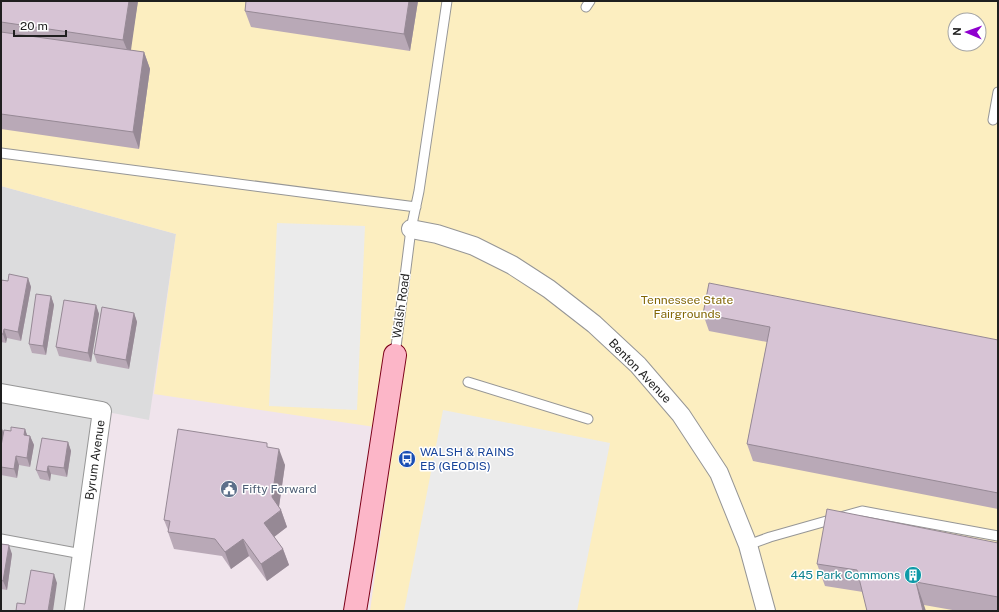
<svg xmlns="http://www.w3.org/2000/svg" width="999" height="612" viewBox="0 0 999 612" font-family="'Public Sans',sans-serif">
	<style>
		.residential { fill: #dcdcdd }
		.park { fill: #fceec0; fill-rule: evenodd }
		.parking { fill: #ebebeb }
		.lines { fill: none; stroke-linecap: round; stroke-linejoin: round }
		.lane-casing { stroke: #969696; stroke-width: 11 }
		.street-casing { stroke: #969696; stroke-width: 20 }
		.secondary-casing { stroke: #7c0018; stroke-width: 24 }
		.lane { stroke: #fff; stroke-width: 9 }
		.street { stroke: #fff; stroke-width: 18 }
		.secondary { stroke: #fcb6c8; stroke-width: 22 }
		.wall { fill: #b9a9b7 }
		.shaded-wall { fill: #968995 }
		.building { fill: #d7c4d5; stroke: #968995 }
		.labels { text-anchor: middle; stroke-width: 3; stroke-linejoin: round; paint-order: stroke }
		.park-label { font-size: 12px; fill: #836706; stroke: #fff }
		.street-label { font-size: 12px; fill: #1f1f1f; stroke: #fff }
		.transit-label { font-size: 12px; fill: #164399; stroke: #fff; text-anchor: start }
		.service-label { font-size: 12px; fill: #4e5e75; stroke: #fff; text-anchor: start }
		.culture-label { font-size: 12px; fill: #0d838f; stroke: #fff; text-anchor: end }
	</style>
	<rect width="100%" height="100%" fill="#f0e4ec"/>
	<path class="residential" d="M1,186L176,234L149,420L102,411L74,611H1Z"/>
	<path class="park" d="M1,1H998V611H370L395,430L154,394L176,234L1,186ZM955,20H979V44H955Z"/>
	<path class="parking" d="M277,223L365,226L357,410L269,406Z
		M443,410L610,443L577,611H404Z"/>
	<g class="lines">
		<defs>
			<path id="lane" d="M586,7L590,1
				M993,120L998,92
				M1,153L416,207
				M395,355L411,229L419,191L447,1
				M468,382L588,419
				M1,539L82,554
				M748,545L770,537L862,511L998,536"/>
			<path id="street" d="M411,229L437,234L474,246L512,265L549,289L594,324L638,365L681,415L719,473L748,545L766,611
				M1,393L102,411L74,611"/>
			<path id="secondary" d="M355,611L366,544L395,355"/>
		</defs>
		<use href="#lane" class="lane-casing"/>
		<use href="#street" class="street-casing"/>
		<use href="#secondary" class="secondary-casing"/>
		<use href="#lane" class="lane"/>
		<use href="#street" class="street"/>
		<use href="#secondary" class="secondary"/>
	</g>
	<path class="wall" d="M1,1H138L130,50L144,52L150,69L139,149L1,129Z
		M246,1H418L410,51L251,27L245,11Z
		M28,278L31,287L21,341L7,338L6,343L1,342V280L8,281Z
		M51,296L54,305L46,355L32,353L29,344Z
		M96,305L99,314L91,362L59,356L56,347Z
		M134,313L137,322L129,369L97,363L94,354Z
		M703,314L998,340V509L753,461L747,444L767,342L709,331Z
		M1,426L3,432L25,429L27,435L30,436L34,445L30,467L19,465L17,478L1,475Z
		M68,442L71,451L67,477L51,474L50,481L40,479L36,470Z
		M269,447L285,465L279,507L281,510L287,527L274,537L283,549L289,565L267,581L249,556L231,569L222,556L174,549L168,532V530L164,520Z
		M998,543V611H958L924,605L863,592L825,586L817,564Z
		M1,544L12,554L7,590L1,589Z"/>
	<path class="shaded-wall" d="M129,1H138L130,57L123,40Z
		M409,1H418L410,51L404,34Z
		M144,52L150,69L139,149L133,132Z
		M28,278L31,287L21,341L18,332Z
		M51,296L54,305L46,355L43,346Z
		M96,305L99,314L91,362L88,353Z
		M134,313L137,322L129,369L126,360Z
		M4,329L7,338L6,343L3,334Z
		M1,426L4,434L1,453Z
		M25,429L28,438L24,435Z
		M30,436L34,445L30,467L27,458Z
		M68,442L71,451L67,477L64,468Z
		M279,449L285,465L278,513L281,510L287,527L270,540L264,523L272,497Z
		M16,456L19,465L17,478L14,469Z
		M48,466L51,474L50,481L47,472Z
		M243,539L249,556L231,569L225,552Z
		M9,545L12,554L7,590L3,581Z
		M283,549L289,565L267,581L261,564Z
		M54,574L57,583L53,611H48Z
		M916,582L924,605L926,611H923Z"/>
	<path class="building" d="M1,1H129L123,40L1,22Z
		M246,1H409L404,34L245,11Z
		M1,32L144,52L133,132L1,114Z
		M9,274L28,278L18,332L4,329L3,334H1V280L8,281Z
		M709,283L998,340V493L747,444L770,327L703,314Z
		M36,294L51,296L43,346L29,344Z
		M64,300L96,305L88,353L56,347Z
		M102,307L134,313L126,360L94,354Z
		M11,427L25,429L24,435L30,436L27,458L16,456L14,469L1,467V446L4,430L11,431Z
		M178,429L267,443V447L279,449L272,497L281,510L264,523L283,549L261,564L243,539L225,552L215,539L168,532L170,521L164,520Z
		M42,438L68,442L64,468L48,466L47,472L36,470Z
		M827,509L998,543V597L916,582L923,611H867L857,570L817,564Z
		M1,544L9,545L3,581L1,580Z
		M31,570L54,574L48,611H16L17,603L25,604Z"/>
	<defs>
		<symbol id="bus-disc" viewBox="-11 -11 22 22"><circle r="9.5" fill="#1a4fb4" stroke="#fff"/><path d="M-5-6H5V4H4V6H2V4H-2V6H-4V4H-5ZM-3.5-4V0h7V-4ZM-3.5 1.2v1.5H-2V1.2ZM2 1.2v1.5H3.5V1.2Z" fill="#fff"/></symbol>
		<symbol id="civic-disc" viewBox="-11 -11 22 22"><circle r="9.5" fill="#5c6f8a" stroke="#fff"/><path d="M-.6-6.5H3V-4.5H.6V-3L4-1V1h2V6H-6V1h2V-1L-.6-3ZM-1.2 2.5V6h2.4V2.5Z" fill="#fff"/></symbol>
		<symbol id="building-disc" viewBox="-11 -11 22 22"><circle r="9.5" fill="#0f9aa8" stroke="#fff"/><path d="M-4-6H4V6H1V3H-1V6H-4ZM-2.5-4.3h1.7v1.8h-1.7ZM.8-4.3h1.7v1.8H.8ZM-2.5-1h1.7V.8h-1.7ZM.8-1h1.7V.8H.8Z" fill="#fff"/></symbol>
	</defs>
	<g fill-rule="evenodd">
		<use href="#bus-disc" x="397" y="449" width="20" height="20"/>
		<use href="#civic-disc" x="219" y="479" width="20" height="20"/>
		<use href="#building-disc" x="903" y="565" width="20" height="20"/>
	</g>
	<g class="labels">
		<g class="park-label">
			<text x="687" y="304">Tennessee State<tspan x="687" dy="14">Fairgrounds</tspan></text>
		</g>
		<g class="street-label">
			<text transform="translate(401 306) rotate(-82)" y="4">Walsh Road</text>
			<text transform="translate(640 371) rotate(46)" y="4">Benton Avenue</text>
			<text transform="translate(95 460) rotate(-82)" y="4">Byrum Avenue</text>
		</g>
		<g class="transit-label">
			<text x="420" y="456">WALSH &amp; RAINS<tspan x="420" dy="14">EB (GEODIS)</tspan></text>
		</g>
		<g class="service-label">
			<text x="242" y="493">Fifty Forward</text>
		</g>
		<g class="culture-label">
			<text x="900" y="579">445 Park Commons</text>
		</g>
	</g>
	<rect width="999" height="612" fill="none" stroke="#1f1f1f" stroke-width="4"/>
	<g transform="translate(967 32) rotate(272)"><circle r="19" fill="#ffffff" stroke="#a5a5a5"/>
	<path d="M0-3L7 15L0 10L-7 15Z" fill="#8f00ce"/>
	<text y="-6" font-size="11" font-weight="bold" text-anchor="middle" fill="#1f1f1f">N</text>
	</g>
	<path d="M14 30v6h52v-6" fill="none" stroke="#1f1f1f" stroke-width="2"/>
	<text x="20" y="30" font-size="12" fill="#1f1f1f" stroke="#ffffff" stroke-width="3" paint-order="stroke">20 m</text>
</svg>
